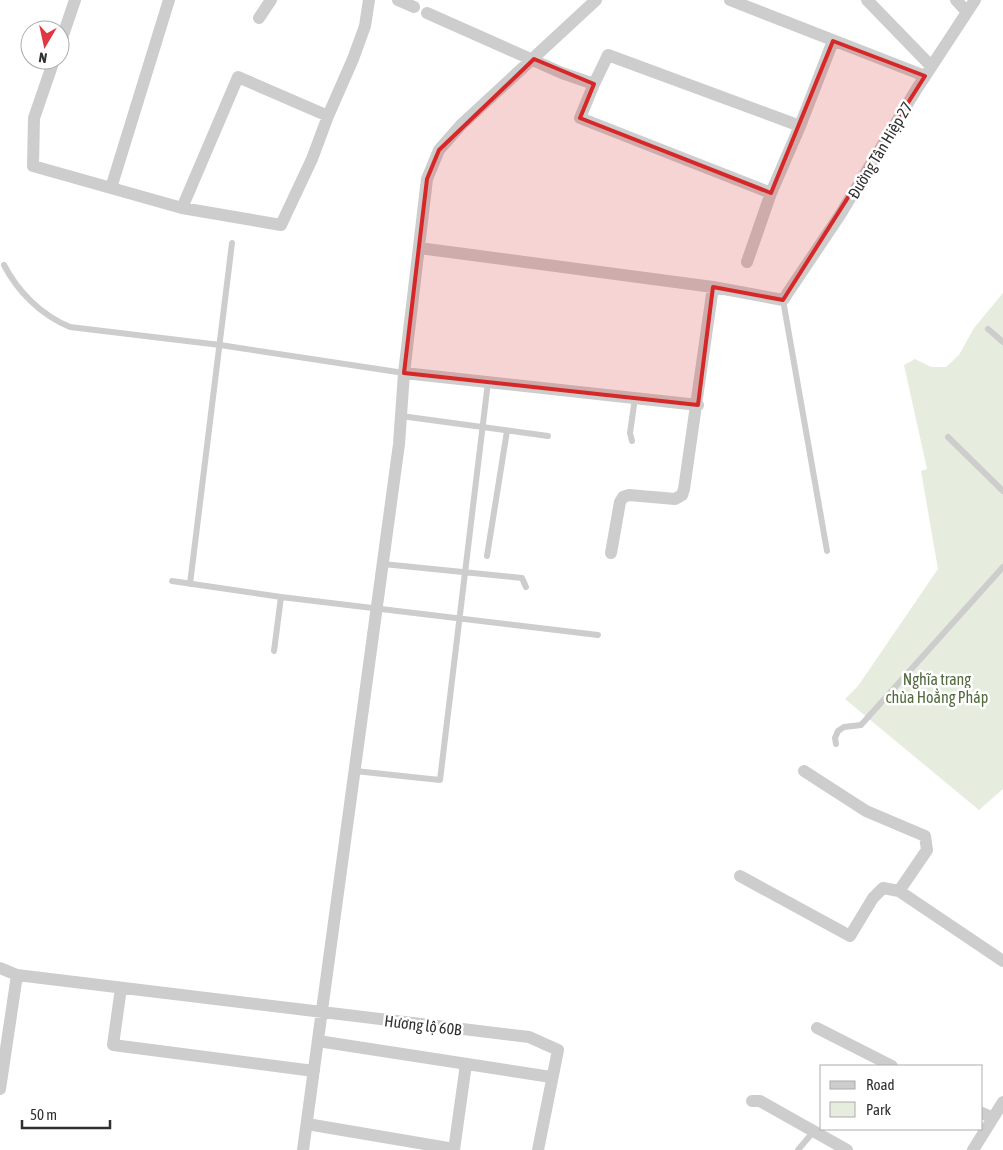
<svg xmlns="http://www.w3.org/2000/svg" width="1003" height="1150" viewBox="0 0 1003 1150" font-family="'Asap Condensed',sans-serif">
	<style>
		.green { fill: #e6ecde }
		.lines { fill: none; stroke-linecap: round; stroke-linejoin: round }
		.lane { stroke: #cdcdcd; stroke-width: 6 }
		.street { stroke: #cdcdcd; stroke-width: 12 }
		.marked { fill: #d62828; fill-opacity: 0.2; stroke: #d62828; stroke-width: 4; stroke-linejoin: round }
		.labels { text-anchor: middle; stroke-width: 5; stroke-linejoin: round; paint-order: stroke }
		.street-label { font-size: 16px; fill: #303030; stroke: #fff }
		.park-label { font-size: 16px; fill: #526a3e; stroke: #fff }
	</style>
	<rect width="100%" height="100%" fill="#fff"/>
	<path class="green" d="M1003,293V789L979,810L845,699L858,686L938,569L921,471L927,469L904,365L915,359L931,367H946L959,355L974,328Z"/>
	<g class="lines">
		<path class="lane" d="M4,265C18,292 41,315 70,327L220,345L404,373
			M783,300L827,551
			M988,329L1003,342
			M401,416L548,436
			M948,437L1003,491
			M632,441L630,433L635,398
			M487,556L507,431
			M383,564L522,578L526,587
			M172,581L281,597L598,635
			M190,584L232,243
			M274,651L281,597
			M836,744L835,738L838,731L844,727L861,725L1003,567
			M355,771L440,780L488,382
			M798,1150L814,1131"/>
		<path class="street" d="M398,0L414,7
			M730,0L925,76
			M867,0L931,66
			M956,0L967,12
			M427,13L562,73L594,84L608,55L800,126L833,41
			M259,18L271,0
			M60,44L75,0
			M54,60L34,118L33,166L182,208L281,225L312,159L328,116L353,59L365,26L369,0
			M594,84L580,118L771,193
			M111,188L169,0
			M182,208L238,77L328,116
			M419,248L713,287L783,300L840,215L916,90L975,0
			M747,262L771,193L800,126
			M404,373L698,405
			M611,553L620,502L623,497L629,495L675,499L682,495L684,489L713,287
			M804,771L866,811L925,836L927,850L899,891
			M740,876L850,936L873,898L883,888L899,891L1003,961
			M0,968L17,975L529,1037L558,1050L538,1150
			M121,988L113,1045L314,1071
			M817,1028L892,1066
			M318,1041L551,1077
			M0,1089L17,975
			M752,1101H760L847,1150
			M982,1113L993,1118
			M307,1124L454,1149
			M303,1150L399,444L404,373L427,179L439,150L461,125L596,0
			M454,1150L466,1064
			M973,1150L1003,1102"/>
	</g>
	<path class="marked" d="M833,41L925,76L783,300L713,287L698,405L404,373L427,179L439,150L534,59L594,84L580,118L771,193Z"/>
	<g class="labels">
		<g class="street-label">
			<text transform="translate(880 150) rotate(-59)" y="6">Đường Tân Hiệp 27</text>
			<text transform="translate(423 1025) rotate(7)" y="6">Hương lộ 60B</text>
		</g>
		<g class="park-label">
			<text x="937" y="685">Nghĩa trang<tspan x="937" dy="18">chùa Hoằng Pháp</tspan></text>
		</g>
	</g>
	<rect x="820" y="1065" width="162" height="65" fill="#ffffff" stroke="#acacac"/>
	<rect x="830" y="1081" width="25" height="8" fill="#cdcdcd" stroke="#acacac"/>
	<text x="866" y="1090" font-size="15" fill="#303030">Road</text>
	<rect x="830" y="1102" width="25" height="15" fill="#e6ecde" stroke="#acacac"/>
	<text x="866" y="1115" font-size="15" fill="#303030">Park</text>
	<g transform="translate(45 45) rotate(189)"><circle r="24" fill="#ffffff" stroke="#acacac"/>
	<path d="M0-4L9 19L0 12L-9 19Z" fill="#e13743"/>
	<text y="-8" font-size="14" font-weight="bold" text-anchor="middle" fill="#303030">N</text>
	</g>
	<path d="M22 1120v8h88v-8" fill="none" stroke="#303030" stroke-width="2.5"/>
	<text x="30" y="1120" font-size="15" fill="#303030" stroke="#ffffff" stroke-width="4" paint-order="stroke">50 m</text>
</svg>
